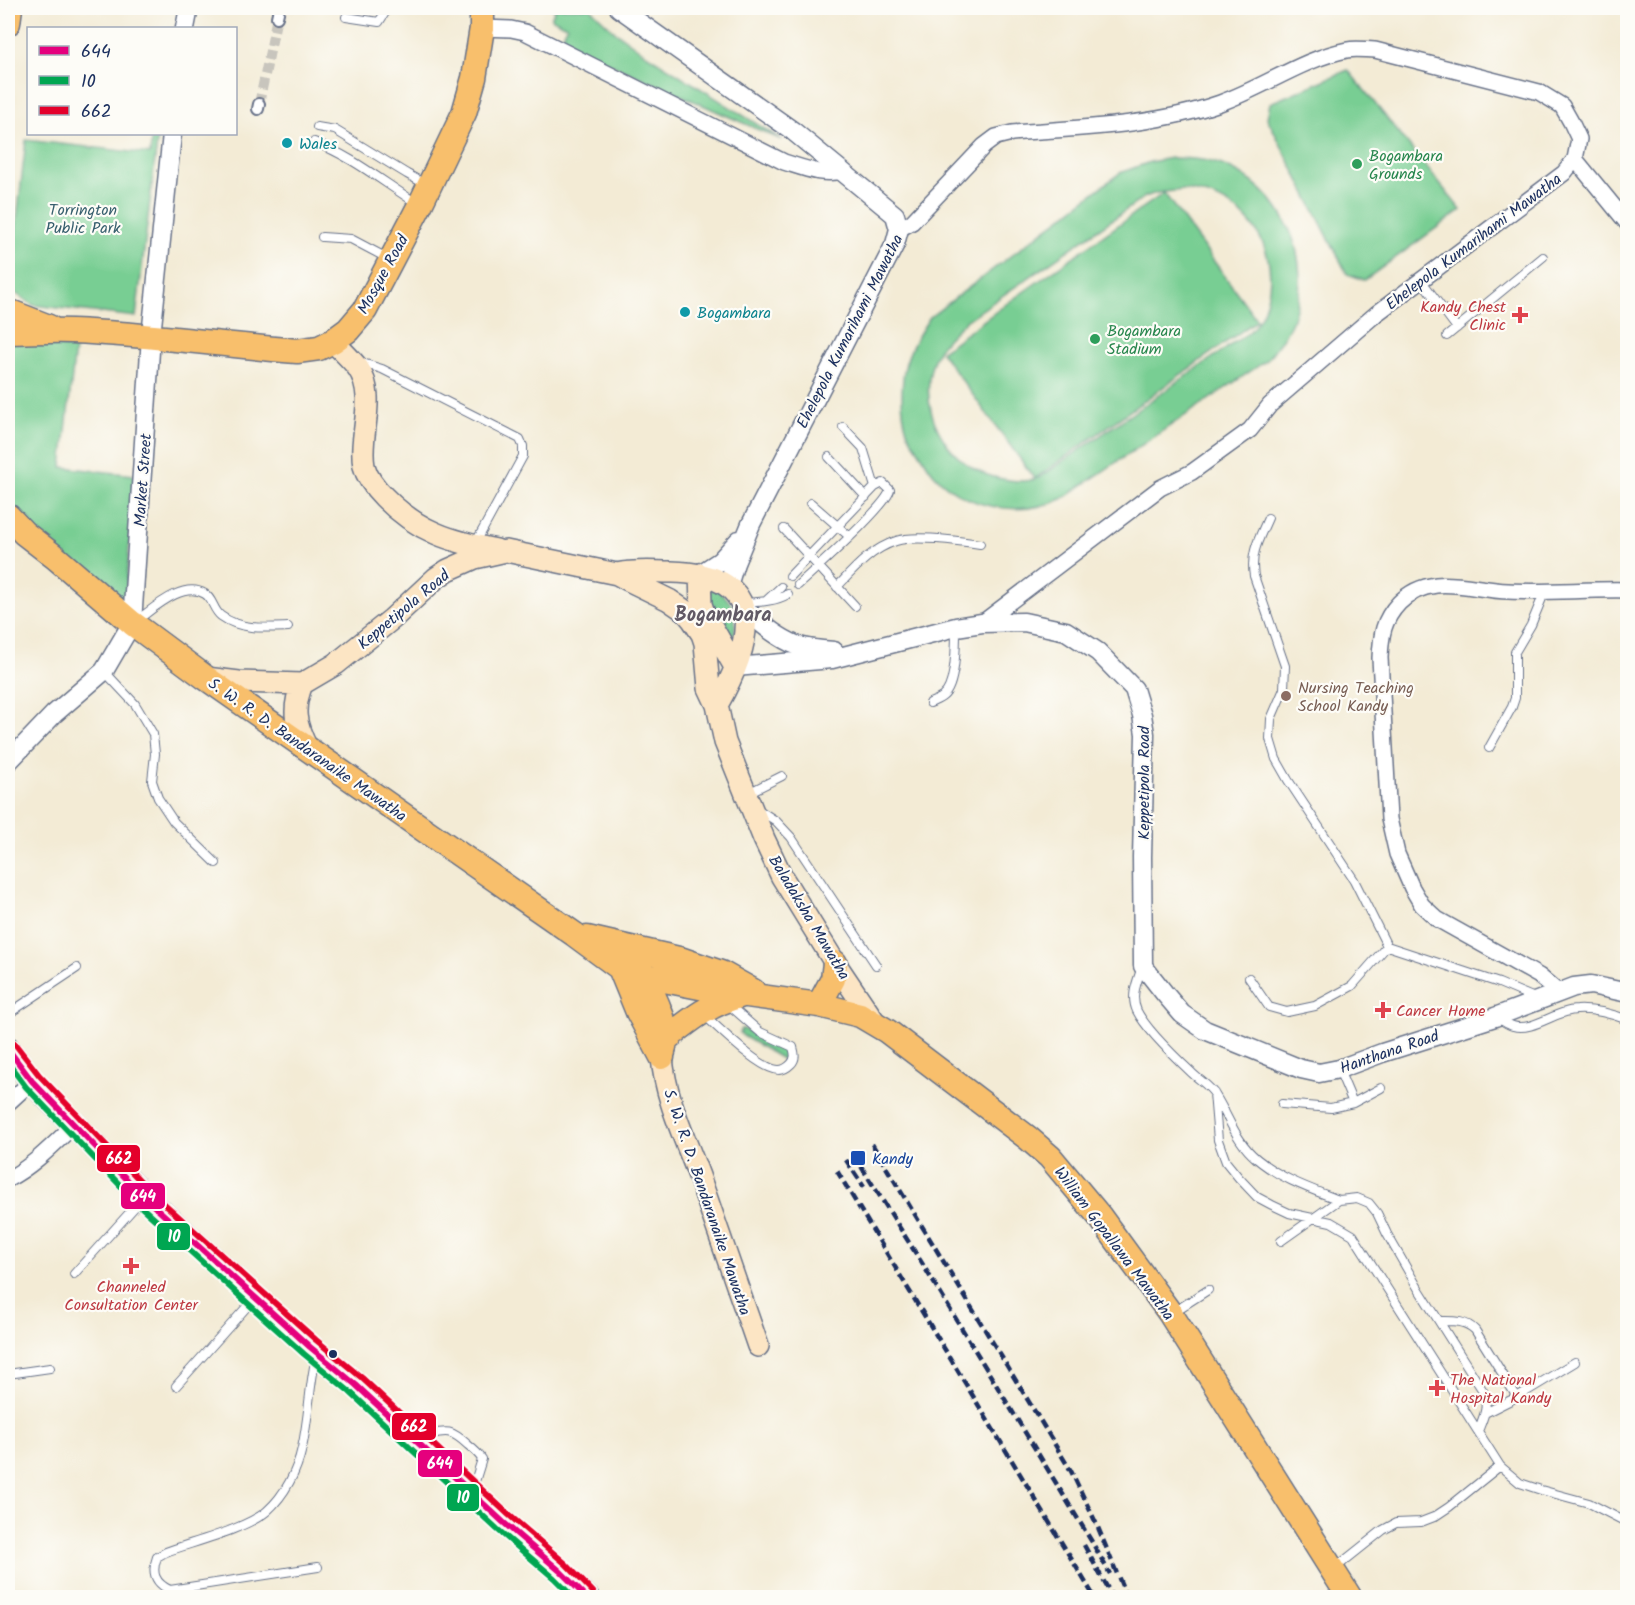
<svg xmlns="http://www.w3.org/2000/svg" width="1635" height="1605" viewBox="0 0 1635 1605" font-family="Kalam,sans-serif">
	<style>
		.green { fill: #78ce93; stroke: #4a7e78; stroke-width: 1.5; fill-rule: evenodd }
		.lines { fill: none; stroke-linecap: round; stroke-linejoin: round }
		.pedestrian-tunnel { stroke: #c8c5bd; stroke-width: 10; stroke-dasharray: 10 5; stroke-linecap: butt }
		.service-casing { stroke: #677188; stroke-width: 10 }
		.pedestrian-casing { stroke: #677188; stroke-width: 14 }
		.minor-casing { stroke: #677188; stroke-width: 18 }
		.tertiary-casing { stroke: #677188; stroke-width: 21 }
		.secondary-casing { stroke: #677188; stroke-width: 24 }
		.primary-casing { stroke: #677188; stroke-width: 27 }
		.trunk-casing { stroke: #677188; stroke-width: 27 }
		.service { stroke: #fff; stroke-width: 8 }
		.pedestrian { stroke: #fff; stroke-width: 10 }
		.minor { stroke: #fff; stroke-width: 15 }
		.tertiary { stroke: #fff; stroke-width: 18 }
		.secondary { stroke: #fce5c4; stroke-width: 21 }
		.primary { stroke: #f8bf6c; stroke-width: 24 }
		.trunk { stroke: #f8bf6c; stroke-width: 24 }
		.rail { stroke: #1b2f5e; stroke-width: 4.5; stroke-dasharray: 9 4.5; stroke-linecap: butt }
		.bus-1-casing { stroke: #fdfcf7; stroke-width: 10 }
		.bus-2-casing { stroke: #fdfcf7; stroke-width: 10 }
		.bus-3-casing { stroke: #fdfcf7; stroke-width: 10 }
		.bus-1 { stroke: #e5007d; stroke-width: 6 }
		.bus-2 { stroke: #00a651; stroke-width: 6 }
		.bus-3 { stroke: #e4002b; stroke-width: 6 }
		.culture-dot { fill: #0f9aa8; stroke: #fdfcf7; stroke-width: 2 }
		.leisure-dot { fill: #2e9e5b; stroke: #fdfcf7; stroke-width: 2 }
		.health-dot { fill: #e0444e; stroke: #fdfcf7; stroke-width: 2 }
		.education-dot { fill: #8d6e63; stroke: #fdfcf7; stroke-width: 2 }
		.transit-dot { fill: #1a4fb4; stroke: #fdfcf7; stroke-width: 2 }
		.bus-dot { fill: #1b2f5e; stroke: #fdfcf7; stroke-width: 2 }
		.labels { text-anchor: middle; stroke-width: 4.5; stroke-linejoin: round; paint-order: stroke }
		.culture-label { font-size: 16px; fill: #0d838f; stroke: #fdfcf7; text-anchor: start }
		.leisure-label { font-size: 16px; fill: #27864d; stroke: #fdfcf7; text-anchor: start }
		.park-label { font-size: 16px; fill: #375f6e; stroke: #fdfcf7 }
		.street-label { font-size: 16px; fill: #1b2f5e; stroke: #fdfcf7 }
		.health-label { font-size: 16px; fill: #be3a42; stroke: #fdfcf7; text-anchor: start }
		.education-label { font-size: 16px; fill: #785e54; stroke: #fdfcf7; text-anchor: start }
		.transit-label { font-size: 16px; fill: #164399; stroke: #fdfcf7; text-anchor: start }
		.quarter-label { font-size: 20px; font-weight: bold; fill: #615965; stroke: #fdfcf7 }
		.line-badge { stroke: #fdfcf7; stroke-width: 2 }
		.badge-label { font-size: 16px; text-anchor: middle; font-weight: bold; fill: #fff }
	</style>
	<rect width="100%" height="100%" fill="#fdfcf7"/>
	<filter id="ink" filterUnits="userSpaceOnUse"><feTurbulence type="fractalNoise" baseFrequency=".0167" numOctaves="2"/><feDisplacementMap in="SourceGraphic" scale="12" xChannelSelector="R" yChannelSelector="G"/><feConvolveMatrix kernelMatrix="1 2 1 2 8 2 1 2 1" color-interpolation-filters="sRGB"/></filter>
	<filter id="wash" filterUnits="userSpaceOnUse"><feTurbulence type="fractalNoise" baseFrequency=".008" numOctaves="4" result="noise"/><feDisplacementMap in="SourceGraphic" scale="24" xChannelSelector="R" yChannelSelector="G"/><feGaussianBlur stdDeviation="1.35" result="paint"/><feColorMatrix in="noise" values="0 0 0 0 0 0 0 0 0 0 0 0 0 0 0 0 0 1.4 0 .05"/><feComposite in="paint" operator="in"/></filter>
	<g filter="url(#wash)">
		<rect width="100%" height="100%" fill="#f3ebd5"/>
		<path class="green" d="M551,8H590L613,30L643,52L782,140L560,42L567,26L551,18L555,9Z
			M1348,70L1461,210L1365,280L1347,274L1267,118L1270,103Z
			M152,134H158L136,317L33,305L9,289L26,140L150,154Z
			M1171,158C1188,158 1206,159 1222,165C1283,188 1316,259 1292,321C1286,336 1276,347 1267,360L1062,499C1021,517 967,510 935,475C929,469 925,460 920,453C916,446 911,440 908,433C902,418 901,396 903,379C905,355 917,337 930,317L1120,173L1150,162ZM1183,190C1234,194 1276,234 1269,289C1266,307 1261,321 1248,333L1039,478H1036L1257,320L1164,193L1009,302L941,352L1035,479C1025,482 1013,481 1003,479C947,471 910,403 938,351C945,339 956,330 966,321L1145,197L1156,193Z
			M8,341L75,348L62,467L134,475L125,608L23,523L8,499Z
			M713,586C733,601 738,611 734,636H726L720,632L708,595Z
			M741,1029H744L786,1051L787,1053L786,1059H782L743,1036L740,1033Z"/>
	</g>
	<g filter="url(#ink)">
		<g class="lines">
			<path class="pedestrian-tunnel" d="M259,104L277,17"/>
			<defs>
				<path id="service" d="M346,17L379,22L388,8
					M317,127L335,130L407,174L427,185
					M314,142C352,156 384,183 418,204
					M322,237L351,239L387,258
					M1421,280L1457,328
					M1447,336L1543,257
					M359,362L382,369L520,439L523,446V456L475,544
					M843,427L863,448L875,487
					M829,457L866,497
					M811,503L850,537
					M1268,518C1259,539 1250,553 1254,576L1285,666L1284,689L1271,719L1270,739L1276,759L1288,780L1354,880L1387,946L1499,983L1537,999
					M784,529L855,606
					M790,576L875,487L883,483L890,490C887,506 815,569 798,585
					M837,587C854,569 871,549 896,541C913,535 960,541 980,544
					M767,600L781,587
					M743,603C757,602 775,602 788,594
					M136,621C153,609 183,580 205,594C213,599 213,610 221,616C240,630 265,628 288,627
					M105,672L135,704L153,734L155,754L152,781L158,798L174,822L216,863
					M930,703C934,701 940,699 943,696C956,686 956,644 956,629
					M1489,748L1512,707L1515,698V652L1531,625L1545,591
					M748,793L782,776
					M759,810L776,821L791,837L876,965
					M1142,967C1137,982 1130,996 1137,1011C1146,1029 1177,1059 1192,1073C1199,1080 1210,1086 1215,1095C1229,1117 1236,1142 1257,1159C1281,1179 1311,1189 1339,1200
					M1249,978L1269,1007L1287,1012L1315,1006L1352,986L1387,946
					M8,1014L77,968
					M704,1015C719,1028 760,1070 779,1070C784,1070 788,1067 791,1064C796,1059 795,1054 793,1047L760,1032L729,1005
					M1497,1018C1502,1020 1508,1025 1513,1026C1533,1032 1556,1010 1577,1010C1593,1009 1612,1014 1628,1020
					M1339,1070L1353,1103
					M1214,1093L1218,1140L1226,1162L1239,1178L1257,1197L1272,1205L1289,1213L1331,1222L1353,1235L1500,1466L1520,1483L1541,1490L1589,1503L1628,1523
					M1282,1104L1331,1108L1353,1103L1381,1088
					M1281,1241L1339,1200L1357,1198L1369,1203L1377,1213L1387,1234L1418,1288L1483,1391C1489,1407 1484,1416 1478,1431
					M74,1274L141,1200
					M1172,1313L1208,1290
					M1439,1321C1453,1321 1465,1320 1475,1330L1517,1397
					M316,1357C309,1387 309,1418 302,1448C297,1471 285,1495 267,1511C246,1529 193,1542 166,1552L157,1557C151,1573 155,1583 170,1590L318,1567
					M8,1374L50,1368
					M176,1386L252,1301
					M1485,1413L1517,1397L1575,1362
					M419,1437C445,1432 447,1426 468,1445C473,1449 478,1453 482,1459L473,1488
					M1334,1569L1383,1530L1396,1523L1421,1522L1434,1517L1449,1507L1500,1466"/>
				<path id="pedestrian" d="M277,17L279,8
					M258,109L259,104"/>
				<path id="minor" d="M482,28L511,29L525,32L784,162C804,168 822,176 843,171
					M1575,159L1628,224
					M899,229L912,222L984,146L996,137L1012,133C1081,128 1154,126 1220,103C1263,88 1302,59 1347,50C1356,48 1366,50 1375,50L1539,92L1562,106L1571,122L1579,139L1575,159L1564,173L1376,314L1270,405L1250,430L1192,472L1160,488L982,623
					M1558,992L1539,976L1437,919L1422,905L1412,888L1397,854L1389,819L1380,658C1381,635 1383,620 1399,603C1430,571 1470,590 1508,591C1548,593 1588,589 1628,590
					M8,1103L32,1081
					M8,1179C33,1166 53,1145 74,1125"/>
				<path id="tertiary" d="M619,8L793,131L895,215L899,229L895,244L751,524L735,563L728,586
					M185,28L189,8
					M700,574L720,561L739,540
					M743,608C760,622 776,637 796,645C808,649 821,650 834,651
					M735,667L832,659L956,627L982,623L1024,622L1066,631L1098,652L1134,689L1142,715L1145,734L1142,857L1143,966L1165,994L1182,1014L1205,1030L1301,1069L1319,1073L1339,1069L1382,1053L1495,1017L1574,987L1591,985L1628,993
					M8,762L54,714L104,671L132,623L151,336L172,134"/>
				<path id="secondary" d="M333,341C340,349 352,360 358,368C378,397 358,435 364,466C367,478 375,488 384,497C417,531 451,542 497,550
					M617,574C635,570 653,572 672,572C770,574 753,642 717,705
					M700,574L701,604L704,613L735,667
					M206,678L239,682L302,684L336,664L392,619L436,578L448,570L475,558L506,551L617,574L628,580L669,600L685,611L692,619L702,634L705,643L709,688L717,705L725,742L764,839L782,877L835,963L876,1024
					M302,684C292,709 295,724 307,748
					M662,1057C665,1098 685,1138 699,1176C719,1232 738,1289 758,1346"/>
				<path id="primary" d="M8,311L49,327
					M8,332C29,332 51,330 72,331C147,334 222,345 297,351L319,348L333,341L348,330L365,310L420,205L464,113L474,78L482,28V8
					M8,516L24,533L55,557L132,623L206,678L574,934L620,968L649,977L725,992L819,1005L860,1015L887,1031L1028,1138L1050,1157L1100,1217L1170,1313L1350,1598
					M587,938L683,960L721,973L753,991
					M620,968L638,1012L662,1057
					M649,977C648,989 655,997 659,1009C665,1022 667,1038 663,1052
					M819,1005L833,979L835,963
					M666,1039C690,1020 709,1004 740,996"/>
				<path id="trunk" d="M8,23L10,8
					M8,1049L32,1081L144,1197L310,1347L356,1385L503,1522L560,1571L587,1598"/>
			</defs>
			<use href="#service" class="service-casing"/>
			<use href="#pedestrian" class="pedestrian-casing"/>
			<use href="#minor" class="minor-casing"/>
			<use href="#tertiary" class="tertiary-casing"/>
			<use href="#secondary" class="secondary-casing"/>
			<use href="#primary" class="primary-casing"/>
			<use href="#trunk" class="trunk-casing"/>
			<use href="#service" class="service"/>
			<use href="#pedestrian" class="pedestrian"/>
			<use href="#minor" class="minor"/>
			<use href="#tertiary" class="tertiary"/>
			<use href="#secondary" class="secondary"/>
			<use href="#primary" class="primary"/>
			<use href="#trunk" class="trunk"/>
			<path class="rail" d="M872,1144L1071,1471L1097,1525L1127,1598
				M854,1155L920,1260L1092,1542L1110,1574
				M846,1160L864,1187
				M837,1171L1095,1598
				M1084,1545L1113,1598"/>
			<defs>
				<path id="bus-1" d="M8,1049L32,1081L144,1197L310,1347L356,1385L503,1522L560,1571L587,1598"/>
				<path id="bus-2" d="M8,1063L26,1087L138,1204L304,1354L350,1392L497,1529L554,1578L574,1598"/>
				<path id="bus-3" d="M15,1044L39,1075L150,1191L316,1340L362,1378L509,1515L566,1564L593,1592"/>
			</defs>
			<use href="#bus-1" class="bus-1-casing"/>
			<use href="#bus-2" class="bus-2-casing"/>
			<use href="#bus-3" class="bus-3-casing"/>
			<use href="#bus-1" class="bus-1"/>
			<use href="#bus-2" class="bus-2"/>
			<use href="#bus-3" class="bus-3"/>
		</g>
	</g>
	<g class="culture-dot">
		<circle cx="287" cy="143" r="6"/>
		<circle cx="685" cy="312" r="6"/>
	</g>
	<g class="leisure-dot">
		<circle cx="1357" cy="164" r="6"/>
		<circle cx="1095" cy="339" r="6"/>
	</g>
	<g class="health-dot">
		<path d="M1517 306h6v6h6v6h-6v6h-6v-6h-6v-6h6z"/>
		<path d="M1380 1001h6v6h6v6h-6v6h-6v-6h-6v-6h6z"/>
		<path d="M128 1257h6v6h6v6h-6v6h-6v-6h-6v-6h6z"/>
		<path d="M1434 1379h6v6h6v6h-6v6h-6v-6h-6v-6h6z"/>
	</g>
	<circle class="education-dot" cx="1286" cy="696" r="6"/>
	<rect class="transit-dot" x="850" y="1150" width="16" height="16" rx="3"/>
	<circle class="bus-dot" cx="333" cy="1354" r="5"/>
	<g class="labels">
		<g class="culture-label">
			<text x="299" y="149">Wales</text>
			<text x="697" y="318">Bogambara</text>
		</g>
		<g class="leisure-label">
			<text x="1369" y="161">Bogambara<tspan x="1369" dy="18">Grounds</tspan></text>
			<text x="1107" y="336">Bogambara<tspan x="1107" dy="18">Stadium</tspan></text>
		</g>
		<g class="park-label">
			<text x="83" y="215">Torrington<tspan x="83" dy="18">Public Park</tspan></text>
		</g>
		<g class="street-label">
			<text transform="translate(1473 241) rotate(-37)" y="6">Ehelepola Kumarihami Mawatha</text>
			<text transform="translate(382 274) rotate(-61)" y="6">Mosque Road</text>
			<text transform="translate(849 331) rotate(-63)" y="6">Ehelepola Kumarihami Mawatha</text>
			<text transform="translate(142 480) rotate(-86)" y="6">Market Street</text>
			<text transform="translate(403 609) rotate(-40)" y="6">Keppetipola Road</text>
			<text transform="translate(308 749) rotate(35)" y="6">S. W. R. D. Bandaranaike Mawatha</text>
			<text transform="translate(1143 783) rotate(-90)" y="6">Keppetipola Road</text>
			<text transform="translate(810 917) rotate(59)" y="6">Baladaksha Mawatha</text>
			<text transform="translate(1389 1051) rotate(-19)" y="6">Hanthana Road</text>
			<text transform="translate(708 1202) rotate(71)" y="6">S. W. R. D. Bandaranaike Mawatha</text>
			<text transform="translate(1115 1243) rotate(53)" y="6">William Gopallawa Mawatha</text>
		</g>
		<g class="health-label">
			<text x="1506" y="312" text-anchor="end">Kandy Chest<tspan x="1506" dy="18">Clinic</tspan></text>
			<text x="1396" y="1016">Cancer Home</text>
			<text x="131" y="1292" text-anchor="middle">Channeled<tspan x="131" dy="18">Consultation Center</tspan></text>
			<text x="1450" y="1385">The National<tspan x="1450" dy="18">Hospital Kandy</tspan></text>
		</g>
		<g class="education-label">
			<text x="1298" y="693">Nursing Teaching<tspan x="1298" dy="18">School Kandy</tspan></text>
		</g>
		<g class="transit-label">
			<text x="872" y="1164">Kandy</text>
		</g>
		<g class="quarter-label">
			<text x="723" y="621">Bogambara</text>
		</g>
	</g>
	<g class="line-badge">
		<rect x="96" y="1144" width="45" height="29" rx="6" fill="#e4002b"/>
		<rect x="120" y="1182" width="46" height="28" rx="6" fill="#e5007d"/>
		<rect x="156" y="1222" width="35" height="29" rx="6" fill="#00a651"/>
		<rect x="391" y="1412" width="46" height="29" rx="6" fill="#e4002b"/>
		<rect x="417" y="1449" width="46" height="29" rx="6" fill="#e5007d"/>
		<rect x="446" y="1483" width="34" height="29" rx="6" fill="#00a651"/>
	</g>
	<g class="badge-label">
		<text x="119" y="1164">662</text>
		<text x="143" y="1202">644</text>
		<text x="174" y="1242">10</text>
		<text x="414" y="1432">662</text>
		<text x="440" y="1469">644</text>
		<text x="463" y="1503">10</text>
	</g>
	<rect width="1635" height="1605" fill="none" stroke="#fdfcf7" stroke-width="30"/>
	<rect x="27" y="27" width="210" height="108" fill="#fdfcf7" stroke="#a3aaba" stroke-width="1.5"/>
	<rect x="39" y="46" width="30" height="9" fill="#e5007d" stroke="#a3aaba" stroke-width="1.5"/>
	<text x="81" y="57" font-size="18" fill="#1b2f5e">644</text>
	<rect x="39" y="76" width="30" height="9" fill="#00a651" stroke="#a3aaba" stroke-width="1.5"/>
	<text x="81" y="87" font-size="18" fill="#1b2f5e">10</text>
	<rect x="39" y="106" width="30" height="9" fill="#e4002b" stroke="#a3aaba" stroke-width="1.5"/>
	<text x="81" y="117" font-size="18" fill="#1b2f5e">662</text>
</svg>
